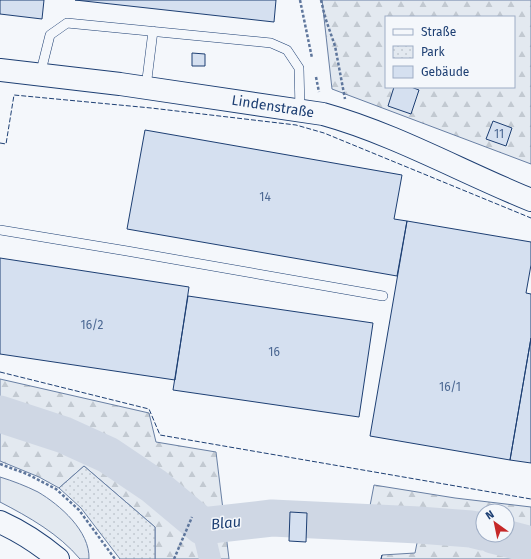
<svg xmlns="http://www.w3.org/2000/svg" width="531" height="559" viewBox="0 0 531 559" font-family="'Fira Sans',sans-serif">
	<style>
		.grass { fill: #e3e9f0; stroke: #687fa3 }
		.forest { fill: url(#forest-firs); stroke: #687fa3; fill-rule: evenodd }
		.park { fill: url(#park-dots); stroke: #687fa3 }
		.lines { fill: none; stroke-linecap: round; stroke-linejoin: round }
		.canal { stroke: #cfd7e4; stroke-width: 22 }
		.river { stroke: #cfd7e4; stroke-width: 37 }
		.building { fill: #d5e0f0; stroke: #1d3f73 }
		.service-casing { stroke: #1d3f73; stroke-width: 10 }
		.tertiary-casing { stroke: #1d3f73; stroke-width: 24 }
		.path { stroke: #5e769c; stroke-width: 2.5; stroke-dasharray: 3 2; stroke-linecap: butt }
		.service { stroke: #f4f7fb; stroke-width: 9 }
		.tertiary { stroke: #f4f7fb; stroke-width: 22 }
		.fence { stroke: #1d3f73; stroke-width: 1; stroke-dasharray: 5 2; stroke-linecap: butt }
		.labels { text-anchor: middle; stroke-width: 3; stroke-linejoin: round; paint-order: stroke }
		.number-label { font-size: 12px; fill: #4b6792 }
		.street-label { font-size: 14px; fill: #1d3f73; stroke: #f4f7fb }
		.water-label { font-size: 15px; font-style: italic; fill: #1d3f73; stroke: #f4f7fb }
	</style>
	<defs>
		<pattern id="forest-firs" width="22" height="20" patternUnits="userSpaceOnUse"><rect width="22" height="20" fill="#e3e9f0"/><path d="M5 1l3.5 6h-7zM16 11l3.5 6h-7z" fill="#c2c9d1"/></pattern>
		<pattern id="park-dots" width="8" height="8" patternUnits="userSpaceOnUse"><rect width="8" height="8" fill="#e3e9f0"/><path d="M2 2h.1M6 6h.1" fill="none" stroke="#c2c9d1" stroke-width="1.8" stroke-linecap="round"/></pattern>
	</defs>
	<rect width="100%" height="100%" fill="#f4f7fb"/>
	<path class="grass" d="M0,477C13,481 26,486 38,492C60,505 90,531 89,559H80C59,534 29,517 0,502Z"/>
	<path class="forest" d="M322,0H531V164L332,89ZM386,17H514V87H386Z
		M0,379L149,413L156,442L216,452L229,559H155V527L84,466L59,488L39,477L0,461Z
		M374,485L455,498L531,507V559H381L382,555L415,553L418,538L364,537ZM483,511H507V535H483Z"/>
	<path class="park" d="M84,466L155,527V559H120L81,508L59,488Z"/>
	<g class="lines">
		<path class="canal" d="M202,526L210,559"/>
		<path class="river" d="M0,414L64,435L108,455L154,486L202,526L272,518L419,525L471,529L483,532
			M493,535L531,545"/>
	</g>
	<path class="building" d="M0,0H44L42,19L0,14Z
		M75,0H276L274,22Z
		M192,53L205,54V66H192Z
		M394,87H411L419,90L411,114L388,106Z
		M493,121L512,128L506,146L486,139Z
		M145,130L402,175L394,219L407,221L397,276L127,229Z
		M407,221L531,242V265L526,293L531,294V338L510,460L370,436Z
		M0,258L189,287L175,380L0,354Z
		M188,296L373,323L359,417L173,390Z
		M531,338V463L510,460Z
		M290,512L307,513L306,542L289,541Z"/>
	<g class="lines">
		<defs>
			<path id="service" d="M40,75L50,35L67,23L271,43L287,50L299,68L300,110
				M146,87L153,31
				M0,230L127,251L383,296"/>
			<path id="tertiary" d="M0,70L120,84L323,114C395,134 462,172 531,200
				M0,522C22,532 39,543 58,559"/>
		</defs>
		<use href="#service" class="service-casing"/>
		<use href="#tertiary" class="tertiary-casing"/>
		<path class="path" d="M300,0L312,58
			M321,0L325,17L335,46L345,99
			M316,77L319,92
			M0,464L27,474L56,489L79,510L115,559
			M174,559L192,517"/>
		<use href="#service" class="service"/>
		<use href="#tertiary" class="tertiary"/>
		<path class="fence" d="M0,143L6,144L14,95L151,108L296,125L324,133L531,218
			M0,372L149,409L160,435L531,499
			M381,559L382,555"/>
	</g>
	<g class="labels">
		<g class="number-label">
			<text x="499" y="138">11</text>
			<text x="265" y="201">14</text>
			<text x="92" y="329">16/2</text>
			<text x="274" y="356">16</text>
			<text x="450" y="391">16/1</text>
		</g>
		<g class="street-label">
			<text transform="translate(273 106) rotate(9)" y="5">Lindenstraße</text>
		</g>
		<g class="water-label">
			<text transform="translate(226 523) rotate(-6)" y="5">Blau</text>
		</g>
	</g>
	<rect x="385" y="16" width="130" height="72" fill="#f4f7fb" stroke="#9eadc5"/>
	<rect x="393" y="29" width="20" height="6" fill="#f4f7fb" stroke="#9eadc5"/>
	<text x="421" y="36" font-size="12" fill="#1d3f73">Straße</text>
	<rect x="393" y="46" width="20" height="12" fill="url(#park-dots)" stroke="#9eadc5"/>
	<text x="421" y="56" font-size="12" fill="#1d3f73">Park</text>
	<rect x="393" y="66" width="20" height="12" fill="#d5e0f0" stroke="#9eadc5"/>
	<text x="421" y="76" font-size="12" fill="#1d3f73">Gebäude</text>
	<g transform="translate(495 523) rotate(327)"><circle r="19" fill="#f4f7fb" stroke="#9eadc5"/>
	<path d="M0-3L7 15L0 10L-7 15Z" fill="#c62828"/>
	<text y="-6" font-size="11" font-weight="bold" text-anchor="middle" fill="#1d3f73">N</text>
	</g>
</svg>
